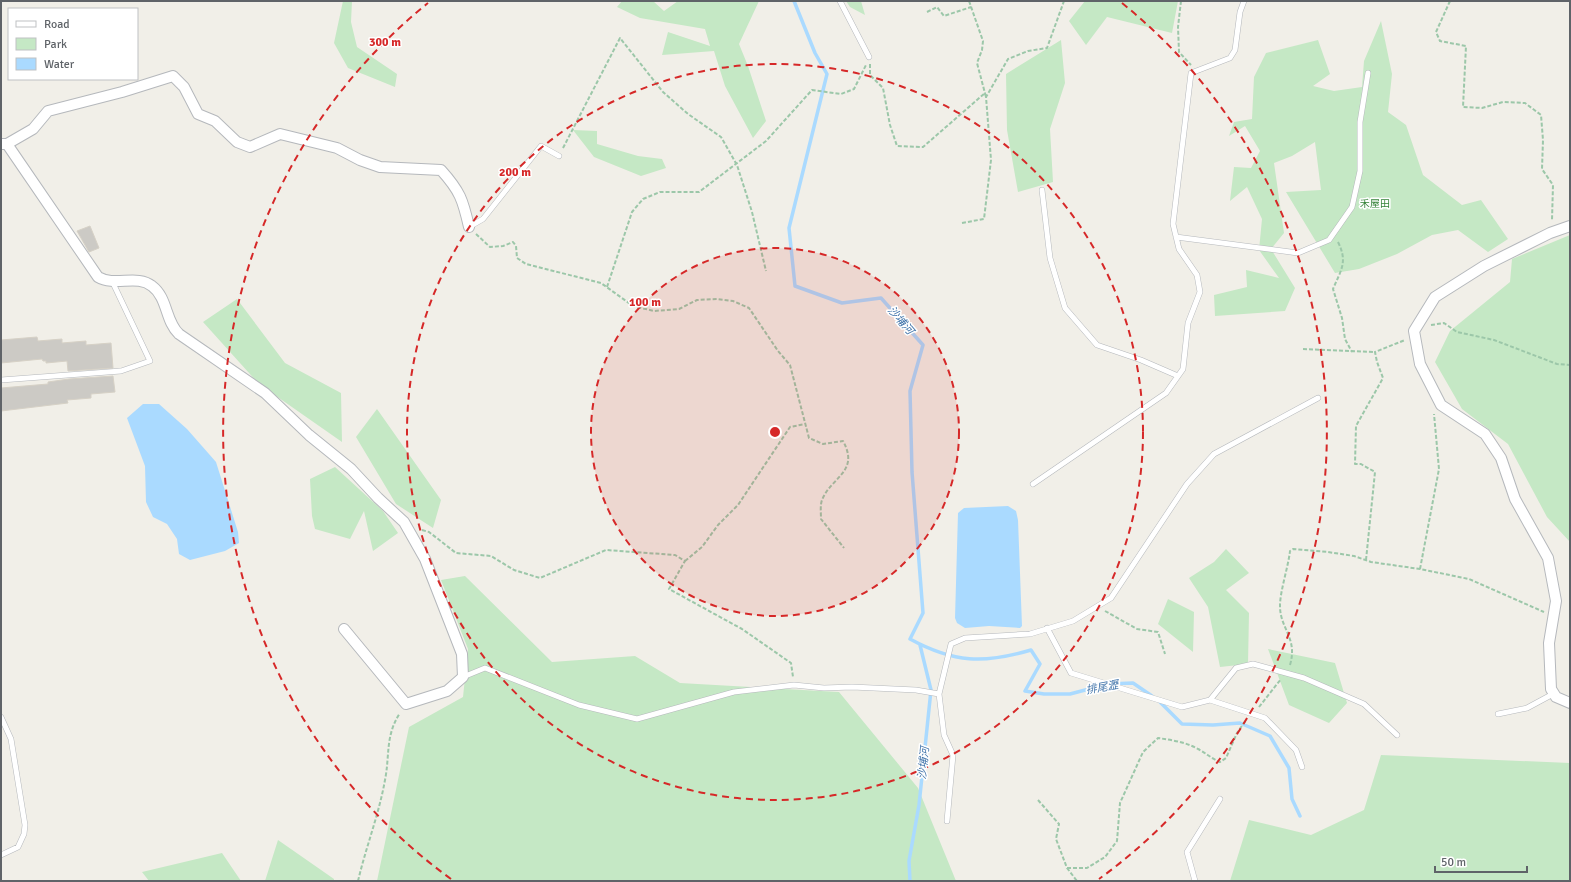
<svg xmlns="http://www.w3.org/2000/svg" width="1571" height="882" viewBox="0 0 1571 882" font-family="Signika,'Noto Sans TC',sans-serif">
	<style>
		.green { fill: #c5e8c5 }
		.water { fill: #aadaff }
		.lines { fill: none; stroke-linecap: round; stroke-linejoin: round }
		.stream { stroke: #aadaff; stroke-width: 3.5 }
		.building { fill: #cccac5; stroke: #d6d1c6 }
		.service-casing { stroke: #b5b8bc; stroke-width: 6 }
		.minor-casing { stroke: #b5b8bc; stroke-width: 12 }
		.path { stroke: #9cc7a9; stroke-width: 2; stroke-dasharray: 4 2; stroke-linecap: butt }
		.service { stroke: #fff; stroke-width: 5 }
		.minor { stroke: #fff; stroke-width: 10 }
		.ring { fill: none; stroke: #d62828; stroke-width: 2; stroke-dasharray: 7 5 }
		.labels { text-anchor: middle; stroke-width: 3; stroke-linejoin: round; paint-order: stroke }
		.park-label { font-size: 10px; fill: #348238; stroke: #fff }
		.water-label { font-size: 11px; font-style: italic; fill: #4174aa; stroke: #fff }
		.centre { fill: #d62828; stroke: #fff; stroke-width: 2 }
		.ring-label { font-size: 12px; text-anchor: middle; font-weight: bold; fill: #d62828; stroke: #fff; stroke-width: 3; stroke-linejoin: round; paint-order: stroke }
	</style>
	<rect width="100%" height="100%" fill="#f1efe8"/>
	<path class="green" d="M343,1H352L351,22L357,47L397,74L395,87L348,68L334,43Z
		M622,1H653L664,11L678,1H759L739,44L748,66L766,121L753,138L725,86L714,51L662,55L668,32L710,46L705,29L640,18L617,7Z
		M846,1H861L865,15L850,7Z
		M1085,1H1178L1172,33L1107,17L1086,45L1069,21Z
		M1381,21L1392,74L1388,112L1406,125L1423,175L1462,205L1481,200L1508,239L1488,252L1458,230L1432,235L1397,254L1359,269L1335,273L1286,192L1321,190L1315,142L1292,156L1274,163L1284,233L1271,249L1295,288L1285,311L1215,316L1214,295L1247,287L1246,270L1279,278L1259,250L1262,219L1247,187L1230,201L1234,167L1251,168L1260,151L1245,126L1229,136L1234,122L1252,119L1254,77L1266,53L1318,40L1330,74L1313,86L1334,91L1362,87L1364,61Z
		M1061,40L1065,83L1050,129L1053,182L1018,192L1007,130L1006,74Z
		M573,130L597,131V144L638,156L662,159L666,168L641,176L594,157Z
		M1570,235V542L1547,517L1508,444L1462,409L1435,362L1450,331L1510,282L1512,259Z
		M237,299L285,363L341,393L342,442L259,384L203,322Z
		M377,409L441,500L433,528L396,504L356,437Z
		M335,467L383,511L398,533L373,551L364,511L350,539L315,529L312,516L310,479Z
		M1226,549L1249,573L1226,590L1249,613L1248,664L1220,667L1208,607L1189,578L1214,562Z
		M465,576L552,662L635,656L680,683L839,692L918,788L956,881H377L409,727L463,697L468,649L441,580Z
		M1168,599L1194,612L1193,652L1158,624Z
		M1268,649L1335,663L1347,703L1329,723L1289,705Z
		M1381,755L1570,763V881H1230L1249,820L1311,835L1364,810Z
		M278,840L334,879V881H265Z
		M222,853L241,881H149L142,872Z"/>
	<path class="water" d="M143,404H159L187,429L216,462L238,532L239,543L225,551L190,560L179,554L177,539L167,524L153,517L146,502L145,466L127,418Z
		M1008,506L1016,511L1018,520L1022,626L1020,628L989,626L965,628L957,623L955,618L958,513L964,508Z"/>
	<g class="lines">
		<path class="stream" d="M794,1L815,53L827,74L789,228L795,286L842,303L881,298L923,345L910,391L912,472L923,613L910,639C954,663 984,664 1031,650L1040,664L1025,691L1044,694H1070L1108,684L1133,683L1152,696
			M1159,701L1182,724L1213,725L1240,723L1270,736L1289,768L1292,799L1300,816
			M910,881L909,861L919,805L931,690L920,645"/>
	</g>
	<path class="building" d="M90,226L99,248L89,252L77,231Z
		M37,337L38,341L62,339V343L86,341V345L111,343L113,368L68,371L67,361L46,363V361H43L42,359L1,363V340Z
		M113,376L115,392L91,394V398L67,400L68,403L1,411V388L48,384V382L69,379Z"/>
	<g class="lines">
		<defs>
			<path id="service" d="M840,1L869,57
				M1042,190L1050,258L1065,308L1097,345L1141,360L1178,376
				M469,227L483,219L541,146L559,156
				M1176,237L1298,253L1329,240L1352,207L1360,171V122L1368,73
				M1,380L121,371L150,361L112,281
				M1033,484L1166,393L1183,369L1188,323L1200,292L1197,275L1179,249L1173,224L1191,73L1230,58L1235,50L1240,12L1244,1
				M1047,628L1071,673L1182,707L1210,700L1236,668L1253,664L1304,678L1364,704L1397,735
				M463,677L485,668L579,705L637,719L734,692L794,685L824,688L852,687L916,690L939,694
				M1210,700L1265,718L1296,750L1302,767
				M1498,714L1527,708L1553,694
				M1,717L11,739L25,825L24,834L18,847L1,855
				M947,821L953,755L944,735L939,694L951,644L965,638L1030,634L1073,621L1111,598L1187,484L1214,454L1318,398
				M1195,881L1187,852L1220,799"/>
			<path id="minor" d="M1,144H7L33,129L48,111L122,92L173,76L184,87L198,114L215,121L237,142L250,147L280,134L337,148L360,160L380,167L441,170C460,191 463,200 469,227
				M7,144L98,277C115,287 137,274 152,286C168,298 165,321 179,334L265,393L309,435L351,469L378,498L404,522L425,559L462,654L463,677L447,691L406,704L344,629
				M1570,226L1550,233L1484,266L1435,297L1414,331L1420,364L1441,405L1485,434L1501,458L1515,499L1548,558L1556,601L1549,643L1551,689L1556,697L1570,703"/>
		</defs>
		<use href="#service" class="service-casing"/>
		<use href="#minor" class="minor-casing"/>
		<path class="path" d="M969,1L983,41L982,50L977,63L986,97
			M1181,1L1178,27L1179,52L1191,65
			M1450,1L1436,32L1440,41L1466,46L1463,107L1482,108L1503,102L1525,103L1541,115L1543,140L1542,169L1553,185L1552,220
			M927,12L937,7L944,16L971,7
			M870,64V75L883,88L890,125L897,146L923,147L985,93
			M563,148L620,38L663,92L688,114L721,137L737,165L752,212L766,271
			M962,223L984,219L991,160L986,97L1008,59L1028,51L1047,48L1064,1
			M476,234L490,247L503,246L513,242L516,246L517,258L526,264L601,283L633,306L654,311L679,309L697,300L717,299L733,301L749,308L778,351L790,365L809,438L823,444L843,441C860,472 831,477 822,500C820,505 821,514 821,519L844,548
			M1338,242C1348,262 1341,270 1333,289L1342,318L1345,339L1352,352
			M607,287L632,212L643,199L660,192H699L766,141L812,90L841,94L854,89L866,65
			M1431,325L1444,323L1457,332L1494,340L1557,364L1570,365
			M1303,349L1375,352
			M422,530L429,532L456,553L491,556L514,570L540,578L606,550L675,555L685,561L669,589L742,629L791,663L793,677
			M1366,560L1375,472L1361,464H1355L1356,426L1383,378L1377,362L1375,352L1405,340
			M685,561L702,547L718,525L738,505L790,427L805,424
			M1420,569L1439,469L1434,414
			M1105,611L1137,629L1158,632L1165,654
			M1290,665C1298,638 1280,629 1280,606C1280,591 1288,568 1290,551L1293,549L1328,552L1354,556L1371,562L1420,569L1469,579L1544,612
			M1259,707L1281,679
			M1038,800L1059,824L1056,839L1067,868L1077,881
			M1067,868H1087L1105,857L1117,841L1120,803L1143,752L1158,738C1171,740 1186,742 1198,749C1206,753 1212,759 1220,762L1226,758L1237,733L1246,720
			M358,881C366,847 379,814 385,780C390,755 385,736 400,713"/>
		<use href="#service" class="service"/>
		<use href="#minor" class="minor"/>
	</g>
	<circle cx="775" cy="432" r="184" fill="#d62828" fill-opacity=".12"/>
	<g class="ring">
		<circle cx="775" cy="432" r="184"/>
		<circle cx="775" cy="432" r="368"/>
		<path d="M451 879A552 552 0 0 1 428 3M1122 3A552 552 0 0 1 1099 879"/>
	</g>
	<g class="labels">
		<g class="park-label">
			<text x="1375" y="207">禾屋田</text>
		</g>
		<g class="water-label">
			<text transform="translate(901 320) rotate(49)" y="4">沙埔河</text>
			<text transform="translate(1102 687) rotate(-10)" y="4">排尾瀝</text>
			<text transform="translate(923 763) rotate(-84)" y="4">沙埔河</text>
		</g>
	</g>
	<circle cx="775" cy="432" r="6" class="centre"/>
	<g class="ring-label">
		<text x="385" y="46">300 m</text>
		<text x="515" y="176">200 m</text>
		<text x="645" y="306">100 m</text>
	</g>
	<rect width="1571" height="882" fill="none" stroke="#5f6368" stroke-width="4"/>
	<rect x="8" y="8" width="130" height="72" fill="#ffffff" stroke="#bfc1c3"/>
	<rect x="16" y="21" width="20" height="6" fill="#ffffff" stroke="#bfc1c3"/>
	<text x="44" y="28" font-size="12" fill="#5f6368">Road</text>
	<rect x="16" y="38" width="20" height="12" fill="#c5e8c5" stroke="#bfc1c3"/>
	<text x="44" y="48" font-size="12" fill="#5f6368">Park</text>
	<rect x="16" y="58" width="20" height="12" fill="#aadaff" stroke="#bfc1c3"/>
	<text x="44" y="68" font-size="12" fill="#5f6368">Water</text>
	<path d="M1435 866v6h92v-6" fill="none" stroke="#5f6368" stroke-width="2"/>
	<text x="1441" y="866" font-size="12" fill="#5f6368" stroke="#ffffff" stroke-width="3" paint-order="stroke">50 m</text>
</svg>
